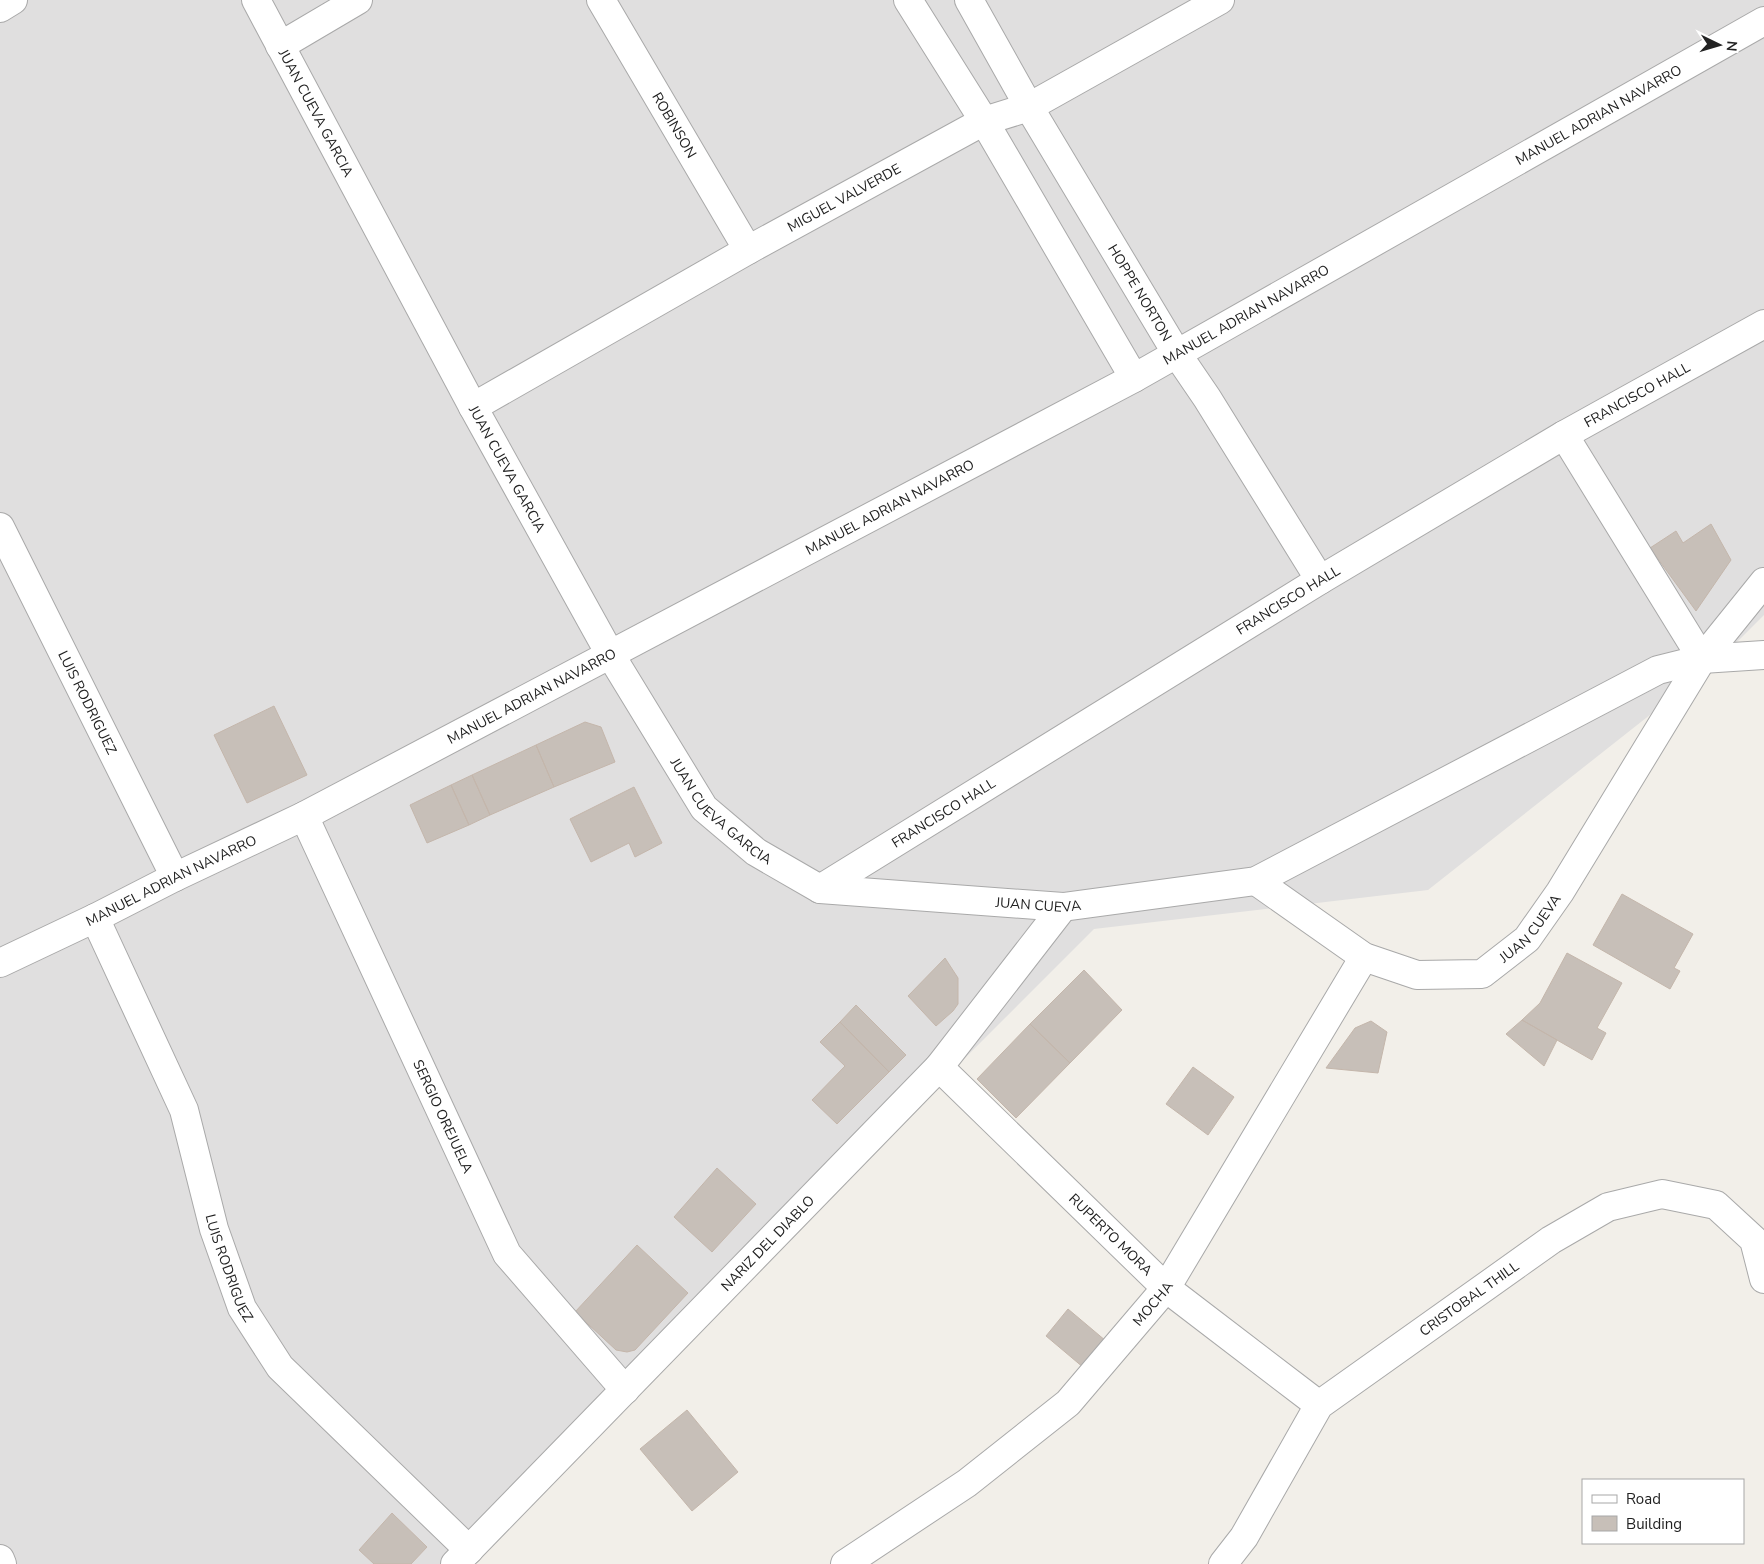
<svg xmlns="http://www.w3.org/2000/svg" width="1764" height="1564" viewBox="0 0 1764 1564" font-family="'Nunito Sans',sans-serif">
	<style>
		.residential { fill: #e0dfdf }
		.building { fill: #c7bfb8; stroke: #c4b6ab }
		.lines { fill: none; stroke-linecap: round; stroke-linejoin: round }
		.minor-casing { stroke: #a9a9a9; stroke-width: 30 }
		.minor { stroke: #fff; stroke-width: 28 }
		.labels { text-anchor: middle; stroke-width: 4.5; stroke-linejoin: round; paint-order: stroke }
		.street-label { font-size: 14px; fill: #222; stroke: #fff }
	</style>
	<rect width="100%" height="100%" fill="#f2efe9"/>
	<path class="residential" d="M0,0H1764V615L1717,662L1428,890L1094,929L459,1564H0Z"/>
	<path class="building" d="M1711,524L1731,560L1696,611L1650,548L1676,531L1683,543Z
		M274,706L307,775L247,803L214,735Z
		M585,722L601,727L615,762L554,787L536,745Z
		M536,745L554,787L490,815L472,775Z
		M472,775L490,815L469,825L451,785Z
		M451,785L469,825L427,843L410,805Z
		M634,787L662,843L635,857L629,843L591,862L570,819Z
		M1622,894L1693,934L1674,968L1680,971L1670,989L1593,945Z
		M1567,953L1622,983L1597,1028L1606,1033L1592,1060L1522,1020L1540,1003Z
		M945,958L958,978V1004L953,1011L936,1026L908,996Z
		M1084,970L1122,1010L1070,1063L1030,1024Z
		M856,1005L906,1055L889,1072L840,1022Z
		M1522,1020L1557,1040L1544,1066L1506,1034Z
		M1371,1021L1387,1032L1378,1073L1326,1068L1355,1028Z
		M840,1022L889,1072L837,1124L812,1100L845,1066L820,1042Z
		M1030,1024L1070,1063L1016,1118L977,1079Z
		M1193,1067L1234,1097L1208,1135L1166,1104Z
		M717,1168L756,1204L712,1252L674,1217Z
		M637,1245L688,1293L635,1350L627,1352L616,1350L575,1312Z
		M1068,1309L1106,1341L1084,1368L1046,1336Z
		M687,1410L738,1472L692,1511L640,1449Z
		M392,1513L427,1547L411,1564H374L359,1550Z"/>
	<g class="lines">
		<defs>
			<g id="minor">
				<path id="s1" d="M256,0L473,407L610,654L704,808L756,852L820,889L1063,907L1256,881L1658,670L1702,659L1764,655"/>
				<path id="s2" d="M601,0L748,250"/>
				<path d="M908,0L984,121L1134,378"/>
				<path id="s3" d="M969,0L1029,107L1177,354L1207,398L1320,580"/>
				<path d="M0,8L13,0"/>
				<path d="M280,46L358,0"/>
				<path id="s4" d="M473,407L748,250L984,121L1029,107L1220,0"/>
				<path d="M1564,435L1702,659"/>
				<path id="s5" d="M0,527L175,877"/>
				<path id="s6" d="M304,816L507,1254L625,1390"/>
				<path id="s7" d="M1256,881L1364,957L1417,975L1482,974L1527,939L1560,892L1702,659L1764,582"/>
				<path id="s8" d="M820,889L1320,580L1564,435L1764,324"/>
				<path id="s9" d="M95,918L184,1110L214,1229L242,1308L280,1367L469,1550"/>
				<path id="s10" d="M0,963L95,918L175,877L304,816L1134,378L1764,21"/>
				<path id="s11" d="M939,1067L1166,1288L1319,1405"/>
				<path d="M0,1559L2,1564"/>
				<path id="s12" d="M455,1564L939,1067L1063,907"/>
				<path id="s13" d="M845,1564L967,1483L1068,1403L1166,1288L1364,957"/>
				<path id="s14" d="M1223,1564L1244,1537L1319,1405L1551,1240L1608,1207L1662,1194L1716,1205L1754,1240L1764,1279"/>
			</g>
		</defs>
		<use href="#minor" class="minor-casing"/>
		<use href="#minor" class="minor"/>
	</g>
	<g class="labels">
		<g class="street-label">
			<text dy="5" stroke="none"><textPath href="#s1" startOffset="128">JUAN CUEVA GARCIA</textPath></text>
			<text dy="5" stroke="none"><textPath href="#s10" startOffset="1810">MANUEL ADRIAN NAVARRO</textPath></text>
			<text dy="5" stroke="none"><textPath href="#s2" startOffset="145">ROBINSON</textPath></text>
			<text dy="5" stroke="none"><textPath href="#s4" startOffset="426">MIGUEL VALVERDE</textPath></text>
			<text dy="5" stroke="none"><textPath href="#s3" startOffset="339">HOPPE NORTON</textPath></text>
			<text dy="5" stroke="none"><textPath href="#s10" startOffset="1405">MANUEL ADRIAN NAVARRO</textPath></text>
			<text dy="5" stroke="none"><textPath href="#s8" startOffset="955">FRANCISCO HALL</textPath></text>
			<text dy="5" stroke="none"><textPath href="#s1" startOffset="532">JUAN CUEVA GARCIA</textPath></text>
			<text dy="5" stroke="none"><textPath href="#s10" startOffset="1000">MANUEL ADRIAN NAVARRO</textPath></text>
			<text dy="5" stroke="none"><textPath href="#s8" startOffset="550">FRANCISCO HALL</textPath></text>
			<text dy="5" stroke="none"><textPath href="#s10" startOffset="595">MANUEL ADRIAN NAVARRO</textPath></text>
			<text dy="5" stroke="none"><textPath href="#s5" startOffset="196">LUIS RODRIGUEZ</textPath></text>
			<text dy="5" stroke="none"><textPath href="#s1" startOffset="938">JUAN CUEVA GARCIA</textPath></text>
			<text dy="5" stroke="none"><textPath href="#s8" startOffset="145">FRANCISCO HALL</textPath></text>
			<text dy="5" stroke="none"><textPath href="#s10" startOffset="190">MANUEL ADRIAN NAVARRO</textPath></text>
			<text dy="5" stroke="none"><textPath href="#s1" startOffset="1285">JUAN CUEVA</textPath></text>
			<text dy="5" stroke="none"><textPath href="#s7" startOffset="320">JUAN CUEVA</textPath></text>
			<text dy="5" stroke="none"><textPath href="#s6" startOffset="331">SERGIO OREJUELA</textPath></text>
			<text dy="5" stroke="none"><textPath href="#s11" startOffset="240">RUPERTO MORA</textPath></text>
			<text dy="5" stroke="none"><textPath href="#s12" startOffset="448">NARIZ DEL DIABLO</textPath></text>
			<text dy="5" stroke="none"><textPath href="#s9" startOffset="376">LUIS RODRIGUEZ</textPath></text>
			<text dy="5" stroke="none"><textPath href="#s14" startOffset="370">CRISTOBAL THILL</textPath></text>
			<text dy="5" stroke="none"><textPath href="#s13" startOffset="406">MOCHA</textPath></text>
		</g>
	</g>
	<rect x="1582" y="1479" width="162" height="65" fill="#ffffff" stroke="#a7a7a7"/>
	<rect x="1592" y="1495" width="25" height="8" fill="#ffffff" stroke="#a7a7a7"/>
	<text x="1626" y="1504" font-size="15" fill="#222222">Road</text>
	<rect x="1592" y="1516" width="25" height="15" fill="#c7bfb8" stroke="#a7a7a7"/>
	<text x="1626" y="1529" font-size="15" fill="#222222">Building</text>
	<g transform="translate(1719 45) rotate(95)" stroke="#ffffff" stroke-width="4" paint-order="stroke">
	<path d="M0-4L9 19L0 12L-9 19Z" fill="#222222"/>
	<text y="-8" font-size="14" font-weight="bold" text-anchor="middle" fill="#222222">N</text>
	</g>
</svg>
